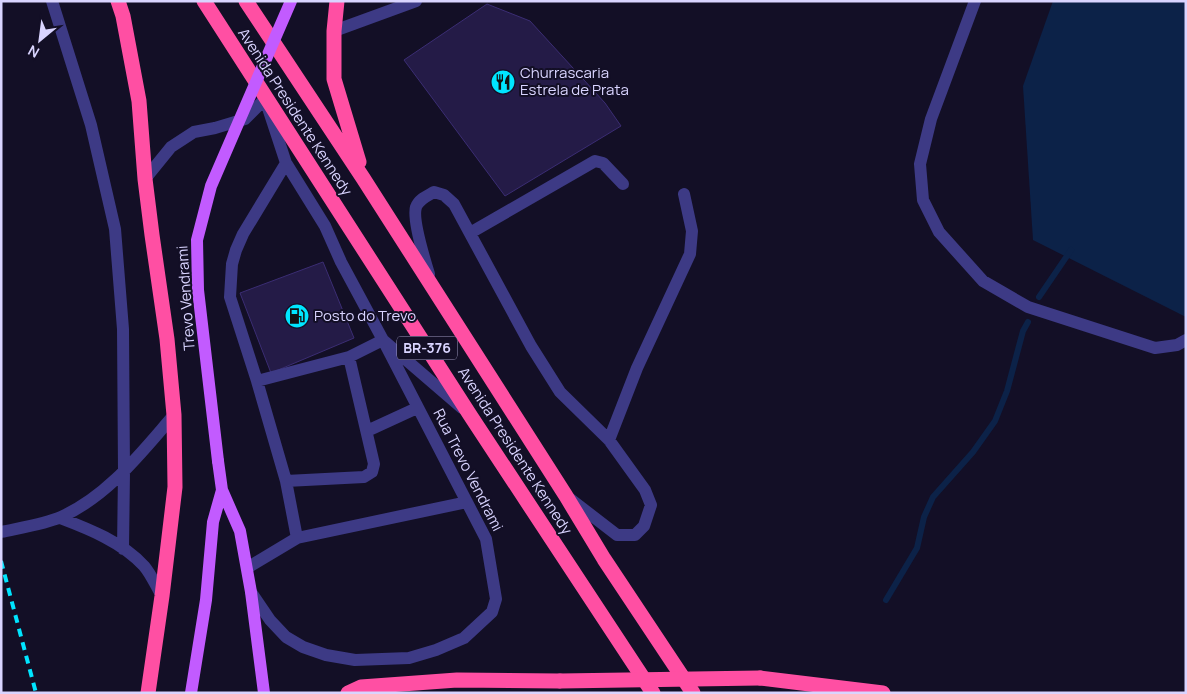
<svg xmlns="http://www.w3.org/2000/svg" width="1187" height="694" viewBox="0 0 1187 694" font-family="Manrope,sans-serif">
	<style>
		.water { fill: #0c2248 }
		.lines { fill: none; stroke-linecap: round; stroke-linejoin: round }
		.stream { stroke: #0c2248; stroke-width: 6 }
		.building { fill: #241b47; stroke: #3b2d73 }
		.minor { stroke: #3d3a85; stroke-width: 12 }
		.major { stroke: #c25bff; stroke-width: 12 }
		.highway { stroke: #ff4fa3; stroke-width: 15 }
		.rail { stroke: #00e5ff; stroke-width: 4; stroke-dasharray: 8 6; stroke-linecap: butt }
		.major-bridge { stroke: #c25bff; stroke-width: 12 }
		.highway-bridge { stroke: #ff4fa3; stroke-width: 15 }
		.labels { text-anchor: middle; stroke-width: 4; stroke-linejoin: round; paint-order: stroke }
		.shield { fill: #130f26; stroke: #9e99be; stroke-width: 1 }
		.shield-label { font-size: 14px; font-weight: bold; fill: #d9d4ff }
		.poi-label { font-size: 15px; fill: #d9d4ff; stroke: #130f26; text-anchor: start }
		.street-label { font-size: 15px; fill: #d9d4ff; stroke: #130f26 }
	</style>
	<rect width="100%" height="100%" fill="#130f26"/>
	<path class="water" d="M1053,1H1186V317L1033,240L1023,86Z"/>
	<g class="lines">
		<path class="stream" d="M1039,297L1071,250
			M886,600L917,548L924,517L933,497L973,452L995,421L1007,391L1023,331L1028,322"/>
	</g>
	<path class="building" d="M487,4L530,21L605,103L621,126L505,196L404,60Z
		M323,262L354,338L271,373L240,293Z"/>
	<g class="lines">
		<path class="minor" d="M52,1L91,125L115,229L123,329L124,472L123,549
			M975,1L931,119L920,164L923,200L939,232L983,281L1028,307L1155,348L1177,345L1186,340
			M334,31L416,1
			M286,163L243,234L236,250L232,264L230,297L257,381L286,481L297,538
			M145,179L171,147L194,132L215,128L245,119L265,99L286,163L325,226L341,262L383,340L462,408
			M470,233L595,161L603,163L623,184
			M429,274C425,261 412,219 416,207C419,199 427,196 434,192L444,195L454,204L531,346L560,392L609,440L645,490L651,505L644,526L635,535H617L569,498
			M257,381L349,357L383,340
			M367,431L417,408
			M609,440L637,368L690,254L692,231L684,194
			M286,481L364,477L372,472L374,464L349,357
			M60,518C89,529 122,542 144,566C151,574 156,586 162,596
			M1,532C19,528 45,524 61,517C108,496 140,454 174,415
			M247,568L297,538L467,502
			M251,592L270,620L286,637L303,647L326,655L355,660L409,658L436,650L464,638L492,612L496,599L486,539L383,340"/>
		<path class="major" d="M218,461L222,490L240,531L251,592L264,693
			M191,693L206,600L213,522L222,490"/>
		<path class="highway" d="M118,1L123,16L139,101L145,179L152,235L167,339L174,415L175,487L162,596L148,693
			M204,1L470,415L653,693
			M246,1L363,178L566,496L604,559L693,693
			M337,1L334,31V79L359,162
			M760,678L883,693
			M348,693L361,687L457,680L560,681"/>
		<path class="rail" d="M1,561L36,693"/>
		<path class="major-bridge" d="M218,461L198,290L197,240L211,186L291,1"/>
		<path class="highway-bridge" d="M560,681L760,678"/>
	</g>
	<defs>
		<symbol id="restaurant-disc" viewBox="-11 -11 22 22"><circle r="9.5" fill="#00e5ff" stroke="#130f26"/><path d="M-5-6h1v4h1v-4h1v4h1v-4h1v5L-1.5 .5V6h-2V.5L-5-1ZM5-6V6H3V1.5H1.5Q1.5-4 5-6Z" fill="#111"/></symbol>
		<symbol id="fuel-disc" viewBox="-11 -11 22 22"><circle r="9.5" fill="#00e5ff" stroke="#130f26"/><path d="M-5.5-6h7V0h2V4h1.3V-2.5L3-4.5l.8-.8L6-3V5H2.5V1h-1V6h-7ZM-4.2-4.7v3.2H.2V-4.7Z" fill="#111"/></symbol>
	</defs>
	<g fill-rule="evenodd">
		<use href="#restaurant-disc" x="489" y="68" width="28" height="28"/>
		<use href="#fuel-disc" x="283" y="302" width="28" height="28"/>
	</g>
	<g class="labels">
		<rect class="shield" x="397" y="336.5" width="60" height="23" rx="4"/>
		<g class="shield-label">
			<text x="427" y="353">BR-376</text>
		</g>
		<g class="poi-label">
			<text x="520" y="78">Churrascaria<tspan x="520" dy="17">Estrela de Prata</tspan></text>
			<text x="314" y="321">Posto do Trevo</text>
		</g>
		<g class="street-label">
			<text transform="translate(295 112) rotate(57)" y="5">Avenida Presidente Kennedy</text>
			<text transform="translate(186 298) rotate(-94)" y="5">Trevo Vendrami</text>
			<text transform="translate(515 451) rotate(57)" y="5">Avenida Presidente Kennedy</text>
			<text transform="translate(468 470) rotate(63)" y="5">Rua Trevo Vendrami</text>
		</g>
	</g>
	<rect width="1187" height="694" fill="none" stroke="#d9d4ff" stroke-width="5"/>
	<g transform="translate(40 40) rotate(209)" stroke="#130f26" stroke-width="4" paint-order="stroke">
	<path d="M0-4L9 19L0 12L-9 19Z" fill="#d9d4ff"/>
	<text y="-8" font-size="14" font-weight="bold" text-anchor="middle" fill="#d9d4ff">N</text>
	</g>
</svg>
